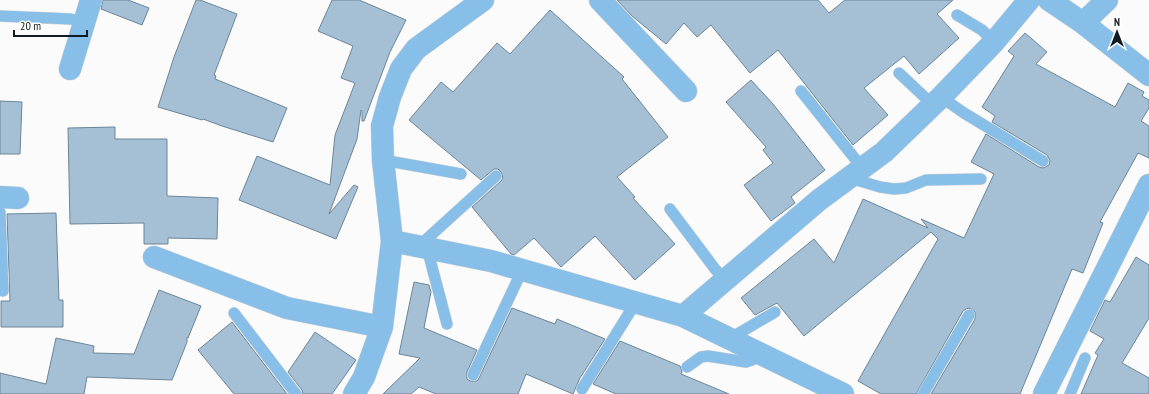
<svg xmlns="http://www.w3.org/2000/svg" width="1149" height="394" viewBox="0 0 1149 394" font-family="'PT Sans Narrow',sans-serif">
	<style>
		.building { fill: #a5c0d5; stroke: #6c8599 }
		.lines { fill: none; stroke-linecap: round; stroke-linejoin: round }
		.service-casing { stroke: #d6d7d8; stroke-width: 12 }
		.minor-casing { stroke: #d6d7d8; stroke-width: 23 }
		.service { stroke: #87bfe8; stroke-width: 11 }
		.minor { stroke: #87bfe8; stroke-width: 22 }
	</style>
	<rect width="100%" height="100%" fill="#fbfbfb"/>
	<path class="building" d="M103,0H128L149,8L142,25L101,9Z
		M196,0H200L237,14L214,75L216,76L215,79L287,108L273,142L222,126L203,119L202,120L158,107L174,57Z
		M332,0H359L406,20L390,52L364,121H362V111L361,110L357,139L329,214L354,185L358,187L336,239L239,200L257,156L330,185L335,135L355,83L341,78L353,46L318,31Z
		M617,0H818L829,13L845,0H953L937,14L959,38L919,74L904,56L864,88L888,115L853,145L778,50L750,73L711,25L697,37L684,23L666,44L632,16Z
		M550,10L624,77L622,79L668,137L617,177L635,197L633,198L675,244L635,280L595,236L561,267L534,238L514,255L511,254L472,207L501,181L503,178L501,172L498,169H494L481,180L409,120L441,82L453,92L497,43L510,54Z
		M1025,33L1047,52L1036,64L1115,107L1128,83L1144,92L1142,96L1149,100V108L1141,121L1149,126V158L1138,153L1100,222L1103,223L1083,273L1072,269L1020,394H931L975,319V312L969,308L966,309L963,311L916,394H881L858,381L938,239L931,232L804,336L777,303L755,315L741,298L814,239L834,263L863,199L928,228L921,219L964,238L994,174L971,162L986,134L1039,167L1043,168L1049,165L1050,161L1047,155L992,122L995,116L982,107L1014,56L1008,51Z
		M751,80L773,104L825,170L791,197L795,203L771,221L744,185L773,163L763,150L766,147L726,102Z
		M0,101L22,102L20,154H0Z
		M115,127V139H167V196L218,198L217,239L168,238V244H144V223L70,224L68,128Z
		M56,213L59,300H63V327H1V301H10L7,214Z
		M1136,257L1149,265V318L1122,363L1149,378V394H1081L1098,355L1095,353L1104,339L1090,331L1105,300L1110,302Z
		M414,282L429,285L431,292L424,328L477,350L467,372V379L470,381H477L479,378L512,308L555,324L557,319L605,339L580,378L573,394L526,374L518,394H436L419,387L411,394H383L420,358L399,354Z
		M159,290L201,306L188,338L187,337V342L172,380L87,377L84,394H0V373L46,384L56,338L94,346L93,353L134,354Z
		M232,322L287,394H234L198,350Z
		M315,332L356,360L332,394H303L302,390L288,372Z
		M620,341L680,366L682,372L681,374L729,394H616L593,384Z"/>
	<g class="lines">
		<defs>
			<path id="service" d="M957,15L982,30L994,42
				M0,16L71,19L84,22
				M899,73L933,105
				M801,91L856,160L861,169
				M941,97L964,113L1043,161
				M383,160L461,174
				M850,178L880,187L894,189L906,188L926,180L981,179
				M670,209L715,269L726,281
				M0,212L3,291
				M419,246L496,176
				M427,248L447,324
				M234,313L296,394
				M729,339L775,312
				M687,367L701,357L708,356L746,362L752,360L757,352
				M473,375L518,279L524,270
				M582,389L636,302
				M923,394L969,315
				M1070,394L1085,358"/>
			<path id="minor" d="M600,0L686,91
				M1049,0L1083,23L1149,75
				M1083,23L1107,0
				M70,69L91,0
				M0,197L18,198
				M392,241L491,261L683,316L843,394
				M154,257L287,308L382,327
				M683,316L819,200L884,152L941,97L994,42L1029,0
				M354,394L364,377L382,327L392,241L383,160L382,126L390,97L401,69L416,49L483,0
				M1044,394L1149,185"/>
		</defs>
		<use href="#service" class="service-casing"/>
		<use href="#minor" class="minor-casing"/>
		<use href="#service" class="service"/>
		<use href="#minor" class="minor"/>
	</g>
	<g transform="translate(1117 32)" stroke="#ffffff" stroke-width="3" paint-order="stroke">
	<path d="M0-3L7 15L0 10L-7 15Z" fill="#111b22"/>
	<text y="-6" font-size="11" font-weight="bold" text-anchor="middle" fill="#111b22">N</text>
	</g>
	<path d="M14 30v6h73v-6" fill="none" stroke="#111b22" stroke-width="2"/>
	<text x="20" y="30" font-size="12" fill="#111b22" stroke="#ffffff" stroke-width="3" paint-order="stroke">20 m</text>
</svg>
